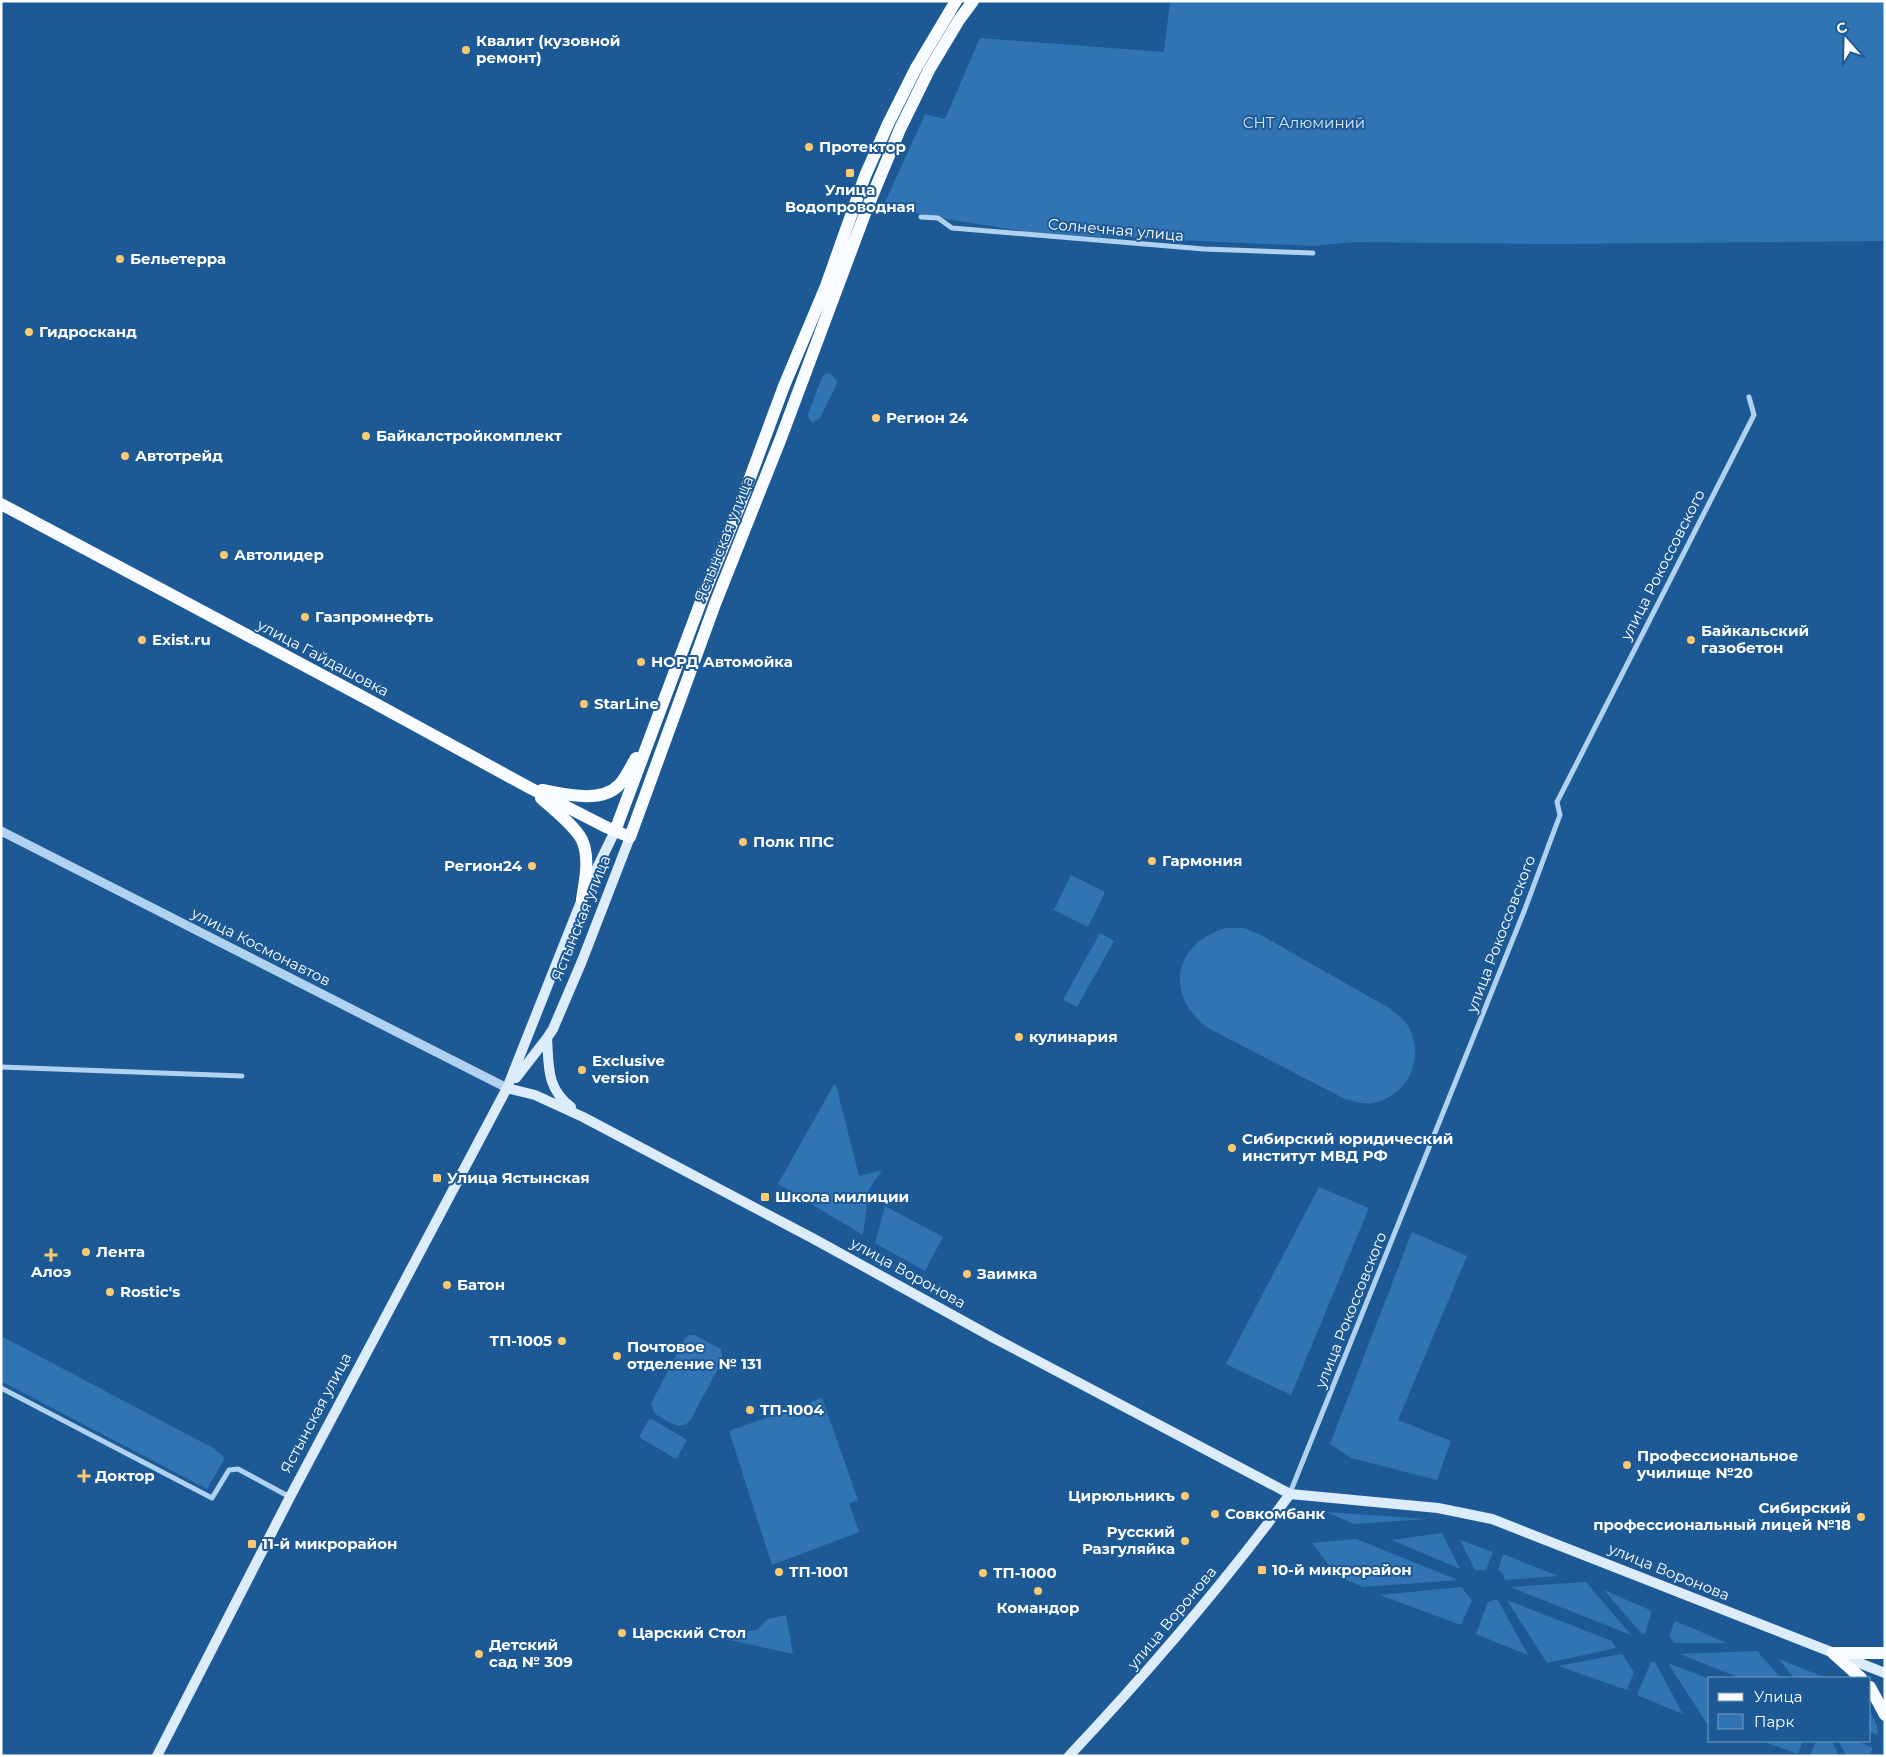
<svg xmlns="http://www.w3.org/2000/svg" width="1886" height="1757" viewBox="0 0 1886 1757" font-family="Montserrat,sans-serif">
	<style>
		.green { fill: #3174b3 }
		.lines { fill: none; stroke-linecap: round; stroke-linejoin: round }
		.minor { stroke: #b0d1ef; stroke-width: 5 }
		.tertiary { stroke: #b0d1ef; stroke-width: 9 }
		.secondary { stroke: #ddecfb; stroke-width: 10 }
		.primary { stroke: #f8fbff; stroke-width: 12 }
		.poi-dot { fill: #feca6f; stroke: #1d5a95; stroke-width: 2 }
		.labels { text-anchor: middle; stroke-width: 4; stroke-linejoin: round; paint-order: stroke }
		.poi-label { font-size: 15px; font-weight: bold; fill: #fff; stroke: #1d5a95; text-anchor: start }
		.park-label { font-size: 15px; fill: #d6e9fb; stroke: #1d5a95 }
		.street-label { font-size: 15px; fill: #fff; stroke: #1d5a95 }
	</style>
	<rect width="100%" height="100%" fill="#1d5a95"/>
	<path class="green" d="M1170,1H1885V241L1548,244L1354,242L1314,246L1042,234L958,221L883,207L925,114L945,119L980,38L1164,52Z
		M826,373L831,374L837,381V384L820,418L812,423L809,419L808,414L822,377Z
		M1071,875L1105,892L1088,927L1054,910Z
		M1226,928H1243L1259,934L1389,1008C1397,1014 1406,1020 1410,1030C1425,1060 1406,1097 1373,1103C1363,1105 1353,1101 1343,1098L1208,1028C1164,995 1173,944 1226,928Z
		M1100,933L1114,941L1077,1007L1063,1000Z
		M836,1085L859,1176L882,1170L869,1189L863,1235L778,1184L833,1086Z
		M1319,1187L1369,1208L1291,1395L1226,1364Z
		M885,1206L943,1237L925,1271L875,1243Z
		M1412,1232L1467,1256L1398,1420L1451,1441L1437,1480L1351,1458L1330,1444Z
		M689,1335H694L721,1349L723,1359L690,1421C679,1432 666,1420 655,1414L651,1404L685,1338Z
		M1,1336L213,1448L225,1458L207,1489L1,1381Z
		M822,1398L858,1500L849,1503L859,1532L772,1565L729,1431Z
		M650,1418L687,1440L676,1459L639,1437Z
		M1326,1512L1427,1519L1354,1524Z
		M1442,1533L1460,1569L1392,1540Z
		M1356,1539L1458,1580L1363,1587L1337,1576L1312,1543Z
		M1460,1540L1493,1552L1486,1570H1475Z
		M1503,1554L1558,1576L1505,1580L1503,1574L1498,1570Z
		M1586,1582L1631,1635L1510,1587Z
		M1461,1587L1472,1600L1461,1625L1380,1595Z
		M1604,1590L1652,1611L1645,1633L1642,1634Z
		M1497,1599L1528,1655L1476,1634L1488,1602Z
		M1507,1600L1612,1641L1616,1648L1547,1663Z
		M786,1615L793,1654L707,1635L757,1630L768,1619Z
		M1675,1621L1727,1643H1674L1669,1636Z
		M1757,1651L1781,1678H1740L1680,1654Z
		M1622,1654L1634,1672L1627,1690L1558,1666Z
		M1779,1659L1826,1678H1794Z
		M1651,1662H1655L1683,1714L1637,1695Z
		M1668,1663L1710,1679V1724H1707Z
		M1870,1711L1877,1726L1878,1735L1870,1732Z
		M1762,1741H1803L1798,1754Z
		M1816,1741H1832L1839,1756H1810Z
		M1839,1741H1857L1873,1748L1869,1756H1846Z"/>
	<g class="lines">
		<path class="minor" d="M921,217L938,218L952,228L1204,249L1313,253
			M1,1067L242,1076
			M1,1388L212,1498L229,1470L238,1469L290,1497
			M1290,1493L1525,909L1560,815L1557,802L1754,415L1749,397"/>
		<path class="tertiary" d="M1,831L507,1088"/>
		<path class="secondary" d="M547,1038C549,1066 546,1088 571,1107
			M516,1078L547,1038L553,1029L582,961L630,837
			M507,1088L535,1095L583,1117L814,1239L994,1338L1290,1494L1438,1508L1492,1519L1885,1673
			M157,1756L290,1497L507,1088L582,899L615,831
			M1069,1756C1148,1672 1222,1586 1290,1494"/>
		<path class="primary" d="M1,504L367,699L530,788L606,827L630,837L715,604L781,438L866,211L900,129L929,70L959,20L973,1
			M542,790C564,794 601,804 619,785C626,778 631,766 636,758
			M541,798C553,809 575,826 582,840C590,858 585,881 582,899
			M615,831L703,596L741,502L784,386L826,286L865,176L888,124L916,68L956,1
			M1833,1653H1885
			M1833,1653L1861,1678
			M1870,1687L1885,1715"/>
	</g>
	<g class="poi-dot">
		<circle cx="466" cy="50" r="5"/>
		<circle cx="809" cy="147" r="5"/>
		<rect x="845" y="168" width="10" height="10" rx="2.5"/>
		<circle cx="120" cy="259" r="5"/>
		<circle cx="29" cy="332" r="5"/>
		<circle cx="876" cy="418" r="5"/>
		<circle cx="366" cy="436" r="5"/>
		<circle cx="125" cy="456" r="5"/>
		<circle cx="224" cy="555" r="5"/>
		<circle cx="305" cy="617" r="5"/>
		<circle cx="142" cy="640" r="5"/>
		<circle cx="1691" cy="640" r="5"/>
		<circle cx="641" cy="662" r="5"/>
		<circle cx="584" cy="704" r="5"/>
		<circle cx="743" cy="842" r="5"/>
		<circle cx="1152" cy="861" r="5"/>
		<circle cx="532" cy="866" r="5"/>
		<circle cx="1019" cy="1037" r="5"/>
		<circle cx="582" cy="1070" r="5"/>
		<circle cx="1232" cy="1148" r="5"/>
		<rect x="432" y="1173" width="10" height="10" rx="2.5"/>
		<rect x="760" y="1192" width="10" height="10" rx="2.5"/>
		<circle cx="86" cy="1252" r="5"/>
		<path d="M48.5 1247.5h5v5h5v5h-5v5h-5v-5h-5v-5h5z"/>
		<circle cx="967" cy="1274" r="5"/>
		<circle cx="447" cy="1285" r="5"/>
		<circle cx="110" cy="1292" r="5"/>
		<circle cx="562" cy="1341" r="5"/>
		<circle cx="617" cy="1356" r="5"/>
		<circle cx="750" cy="1410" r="5"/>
		<circle cx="1627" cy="1465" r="5"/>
		<path d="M81.5 1468.5h5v5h5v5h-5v5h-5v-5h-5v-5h5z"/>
		<circle cx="1185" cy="1496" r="5"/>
		<circle cx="1215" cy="1514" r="5"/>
		<circle cx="1861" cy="1517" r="5"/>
		<circle cx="1185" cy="1541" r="5"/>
		<rect x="247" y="1539" width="10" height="10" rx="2.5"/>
		<rect x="1257" y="1565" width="10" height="10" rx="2.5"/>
		<circle cx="779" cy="1572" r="5"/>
		<circle cx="983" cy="1573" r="5"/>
		<circle cx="1038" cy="1591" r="5"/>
		<circle cx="622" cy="1633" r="5"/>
		<circle cx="479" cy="1654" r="5"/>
	</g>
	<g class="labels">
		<g class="poi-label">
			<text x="476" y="46">Квалит (кузовной<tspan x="476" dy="17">ремонт)</tspan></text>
			<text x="819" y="152">Протектор</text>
			<text x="850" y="195" text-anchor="middle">Улица<tspan x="850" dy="17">Водопроводная</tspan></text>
			<text x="130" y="264">Бельетерра</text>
			<text x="39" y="337">Гидросканд</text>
			<text x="886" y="423">Регион 24</text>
			<text x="376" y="441">Байкалстройкомплект</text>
			<text x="135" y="461">Автотрейд</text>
			<text x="234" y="560">Автолидер</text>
			<text x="315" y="622">Газпромнефть</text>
			<text x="1701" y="636">Байкальский<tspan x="1701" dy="17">газобетон</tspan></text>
			<text x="152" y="645">Exist.ru</text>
			<text x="651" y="667">НОРД Автомойка</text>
			<text x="594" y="709">StarLine</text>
			<text x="753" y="847">Полк ППС</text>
			<text x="1162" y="866">Гармония</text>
			<text x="522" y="871" text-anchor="end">Регион24</text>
			<text x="1029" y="1042">кулинария</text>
			<text x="592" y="1066">Exclusive<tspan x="592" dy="17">version</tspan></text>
			<text x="1242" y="1144">Сибирский юридический<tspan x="1242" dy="17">институт МВД РФ</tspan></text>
			<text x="447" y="1183">Улица Ястынская</text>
			<text x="775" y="1202">Школа милиции</text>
			<text x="96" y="1257">Лента</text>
			<text x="51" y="1277" text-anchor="middle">Алоэ</text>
			<text x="977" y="1279">Заимка</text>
			<text x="457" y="1290">Батон</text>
			<text x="120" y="1297">Rostic's</text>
			<text x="552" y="1346" text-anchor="end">ТП-1005</text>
			<text x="627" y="1352">Почтовое<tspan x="627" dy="17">отделение № 131</tspan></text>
			<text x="760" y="1415">ТП-1004</text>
			<text x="1637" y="1461">Профессиональное<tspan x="1637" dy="17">училище №20</tspan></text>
			<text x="95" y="1481">Доктор</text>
			<text x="1175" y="1501" text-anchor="end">Цирюльникъ</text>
			<text x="1851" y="1513" text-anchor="end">Сибирский<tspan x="1851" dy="17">профессиональный лицей №18</tspan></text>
			<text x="1225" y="1519">Совкомбанк</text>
			<text x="1175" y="1537" text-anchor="end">Русский<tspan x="1175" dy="17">Разгуляйка</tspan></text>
			<text x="262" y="1549">11-й микрорайон</text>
			<text x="1272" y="1575">10-й микрорайон</text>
			<text x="789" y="1577">ТП-1001</text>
			<text x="993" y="1578">ТП-1000</text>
			<text x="1038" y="1613" text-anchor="middle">Командор</text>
			<text x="632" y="1638">Царский Стол</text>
			<text x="489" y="1650">Детский<tspan x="489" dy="17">сад № 309</tspan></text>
		</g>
		<g class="park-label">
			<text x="1304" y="128">СНТ Алюминий</text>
		</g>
		<g class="street-label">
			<text transform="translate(1116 230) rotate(5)" y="5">Солнечная улица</text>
			<text transform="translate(724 539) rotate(-68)" y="5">Ястынская улица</text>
			<text transform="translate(1663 565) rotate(-63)" y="5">улица Рокоссовского</text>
			<text transform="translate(323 658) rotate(28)" y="5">улица Гайдашовка</text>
			<text transform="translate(581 918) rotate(-68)" y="5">Ястынская улица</text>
			<text transform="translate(1501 934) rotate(-69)" y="5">улица Рокоссовского</text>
			<text transform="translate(261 947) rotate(27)" y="5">улица Космонавтов</text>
			<text transform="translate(908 1273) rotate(29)" y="5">улица Воронова</text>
			<text transform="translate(1351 1310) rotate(-68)" y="5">улица Рокоссовского</text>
			<text transform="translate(316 1413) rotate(-62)" y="5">Ястынская улица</text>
			<text transform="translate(1669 1572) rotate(22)" y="5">улица Воронова</text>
			<text transform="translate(1172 1618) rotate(-50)" y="5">улица Воронова</text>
		</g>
	</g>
	<rect width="1886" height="1757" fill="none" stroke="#ffffff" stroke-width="5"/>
	<rect x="1708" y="1677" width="162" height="65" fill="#1d5a95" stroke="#779cbf"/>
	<rect x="1718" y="1693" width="25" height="8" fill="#f8fbff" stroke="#779cbf"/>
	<text x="1754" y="1702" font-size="15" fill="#ffffff">Улица</text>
	<rect x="1718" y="1714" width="25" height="15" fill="#3174b3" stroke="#779cbf"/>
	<text x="1754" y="1727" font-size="15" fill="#ffffff">Парк</text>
	<g transform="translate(1846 40) rotate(340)" stroke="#1d5a95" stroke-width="4" paint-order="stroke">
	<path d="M0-4L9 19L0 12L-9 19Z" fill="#ffffff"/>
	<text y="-8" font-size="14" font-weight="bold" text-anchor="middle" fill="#ffffff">С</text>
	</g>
</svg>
